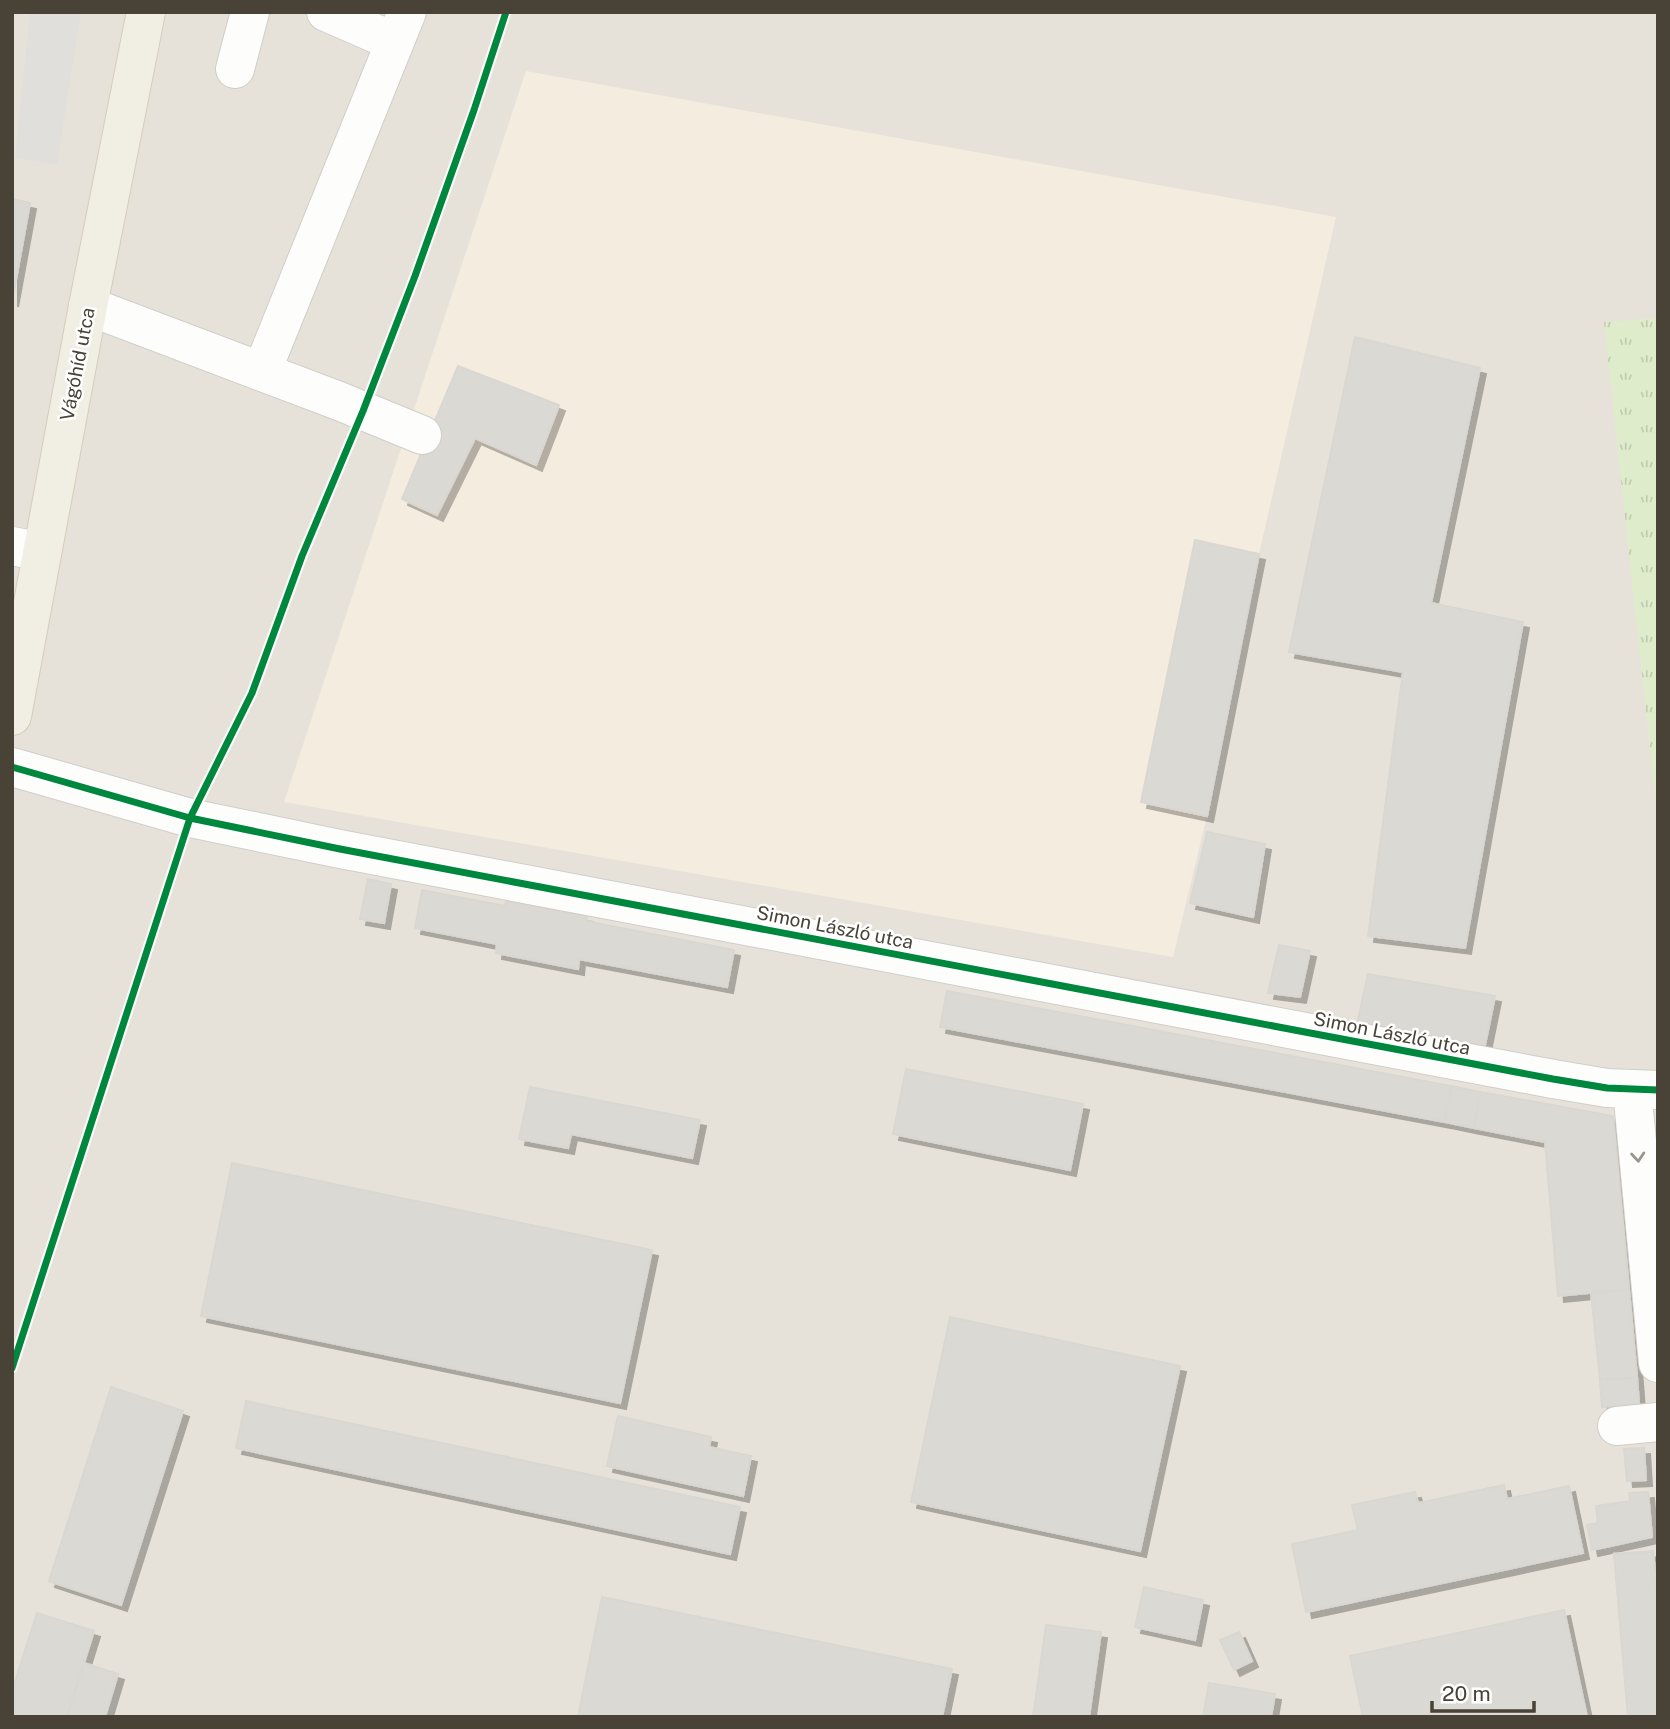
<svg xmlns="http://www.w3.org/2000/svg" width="1670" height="1729" viewBox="0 0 1670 1729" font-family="'Public Sans',sans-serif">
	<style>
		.residential { fill: #e6e2d9 }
		.commercial { fill: #f4ecdf }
		.grass { fill: url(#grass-tufts) }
		.parking { fill: #e1dfdb }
		.building { fill: #dbd9d4; stroke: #dad7d1; stroke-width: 2; filter: url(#shadow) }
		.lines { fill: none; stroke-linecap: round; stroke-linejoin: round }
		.minor-casing { stroke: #d0cec9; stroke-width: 40 }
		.major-casing { stroke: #d4cdb9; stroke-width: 40 }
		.minor { stroke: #fdfdfc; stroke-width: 38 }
		.major { stroke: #f1eee4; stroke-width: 38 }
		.cycleway-casing { stroke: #fff; stroke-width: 11 }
		.cycleway { stroke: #00873e; stroke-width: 7 }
		.oneway { stroke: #999690 }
		.labels { text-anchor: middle; stroke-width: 5; stroke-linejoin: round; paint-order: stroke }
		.street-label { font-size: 19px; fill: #484237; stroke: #fff }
	</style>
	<defs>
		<pattern id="grass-tufts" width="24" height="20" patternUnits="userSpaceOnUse" patternTransform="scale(1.75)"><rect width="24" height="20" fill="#deeccc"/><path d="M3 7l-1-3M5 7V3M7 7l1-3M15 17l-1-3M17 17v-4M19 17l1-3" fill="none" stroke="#c0ccb0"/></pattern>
		<filter id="shadow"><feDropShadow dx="6" dy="6" stdDeviation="0" flood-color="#0004"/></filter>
	</defs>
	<rect width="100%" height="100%" fill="#f2f0ec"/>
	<path class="residential" d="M12,12H1658V1717H12Z"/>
	<path class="commercial" d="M526,71L1336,217L1259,554L1207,816L1173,957L284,802Z"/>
	<path class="grass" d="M1658,318V824L1604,322Z"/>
	<path class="parking" d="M30,12H81L57,165L15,158Z"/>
	<path class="building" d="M12,199L30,203L12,301Z
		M1355,337L1480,368L1431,603L1523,622L1465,948L1368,936L1403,672L1289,652Z
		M458,366L559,405L536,465L475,438L437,515L402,499Z
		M1195,540L1259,554L1207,816L1141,802Z
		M1207,832L1265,844L1253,917L1190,903Z
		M368,879L391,884L384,923L360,919Z
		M422,890L505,906L506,901L587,916L586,921L734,950L727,987L579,959L578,969L496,953L497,944L415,928Z
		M1279,945L1310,951L1300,997L1268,993Z
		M1368,974L1495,996L1485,1045L1357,1024Z
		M947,991L1451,1086L1445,1122L940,1027Z
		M906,1069L1083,1104L1070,1170L893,1134Z
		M1451,1086L1481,1092L1474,1128L1445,1122Z
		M530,1087L700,1120L692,1158L571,1134L568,1148L519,1139Z
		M1481,1092L1613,1116L1629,1289L1558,1296L1545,1142L1474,1128Z
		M232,1163L652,1250L620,1403L201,1316Z
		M1629,1289L1637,1377L1600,1380L1591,1293Z
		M950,1317L1180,1366L1140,1551L911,1502Z
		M1637,1377L1639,1404L1602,1407L1600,1380Z
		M111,1387L183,1411L121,1605L49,1581Z
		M246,1401L740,1507L730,1554L236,1448Z
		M618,1416L711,1437L709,1447L751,1456L743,1496L607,1466Z
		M1644,1448L1646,1480L1627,1481L1624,1449Z
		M1504,1485L1507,1499L1569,1486L1583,1553L1306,1612L1292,1544L1358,1530L1352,1505L1415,1492L1418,1503Z
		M1648,1492L1652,1537L1592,1550L1587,1525L1598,1523L1596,1506L1630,1501L1629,1493Z
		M1653,1551L1658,1603V1717H1628L1614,1554Z
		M1144,1587L1203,1600L1195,1640L1135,1627Z
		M602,1597L952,1669L942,1717H578Z
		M1564,1610L1587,1717H1363L1350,1656Z
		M37,1613L94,1631L67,1717H12V1691Z
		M1046,1625L1101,1632L1089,1717H1033Z
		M1239,1632L1252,1661L1234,1670L1220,1640Z
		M84,1663L118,1674L105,1717H67Z
		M1209,1683L1275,1694L1271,1717H1203Z"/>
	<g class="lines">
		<defs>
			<path id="minor" d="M326,12L395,42
				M235,69L250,12
				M88,306L339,401L422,435
				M262,371L407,12
				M12,546L42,552
				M12,767L190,818L340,849L1553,1079L1607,1088L1658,1090
				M1632,1089L1658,1363
				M1617,1426L1658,1422"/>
			<path id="major" d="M12,716L88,306L146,12"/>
		</defs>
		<use href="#minor" class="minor-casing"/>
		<use href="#major" class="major-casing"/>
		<use href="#minor" class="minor"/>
		<use href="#major" class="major"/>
		<defs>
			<path id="cycleway" d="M12,767L190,818L340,849L1553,1079L1607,1088L1658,1090
				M12,1368L190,818L252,693L302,556L363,411L415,276L474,110L506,12"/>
		</defs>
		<use href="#cycleway" class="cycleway-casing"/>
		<use href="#cycleway" class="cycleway"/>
	</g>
	<defs><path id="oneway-chevron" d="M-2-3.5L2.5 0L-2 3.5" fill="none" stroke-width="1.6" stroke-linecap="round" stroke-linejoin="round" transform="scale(1.75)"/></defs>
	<use class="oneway" href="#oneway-chevron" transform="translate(1638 1157) rotate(85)"/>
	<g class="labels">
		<g class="street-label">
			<text transform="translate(77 364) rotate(-79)" y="7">Vágóhíd utca</text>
			<text transform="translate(835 927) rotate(11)" y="7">Simon László utca</text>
			<text transform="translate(1392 1033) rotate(11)" y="7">Simon László utca</text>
		</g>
	</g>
	<rect width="1670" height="1729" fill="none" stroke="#484237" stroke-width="28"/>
	<path d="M1432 1701v10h102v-10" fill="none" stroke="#484237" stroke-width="3.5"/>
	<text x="1442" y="1701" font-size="21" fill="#484237" stroke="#ffffff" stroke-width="5" paint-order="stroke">20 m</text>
</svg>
